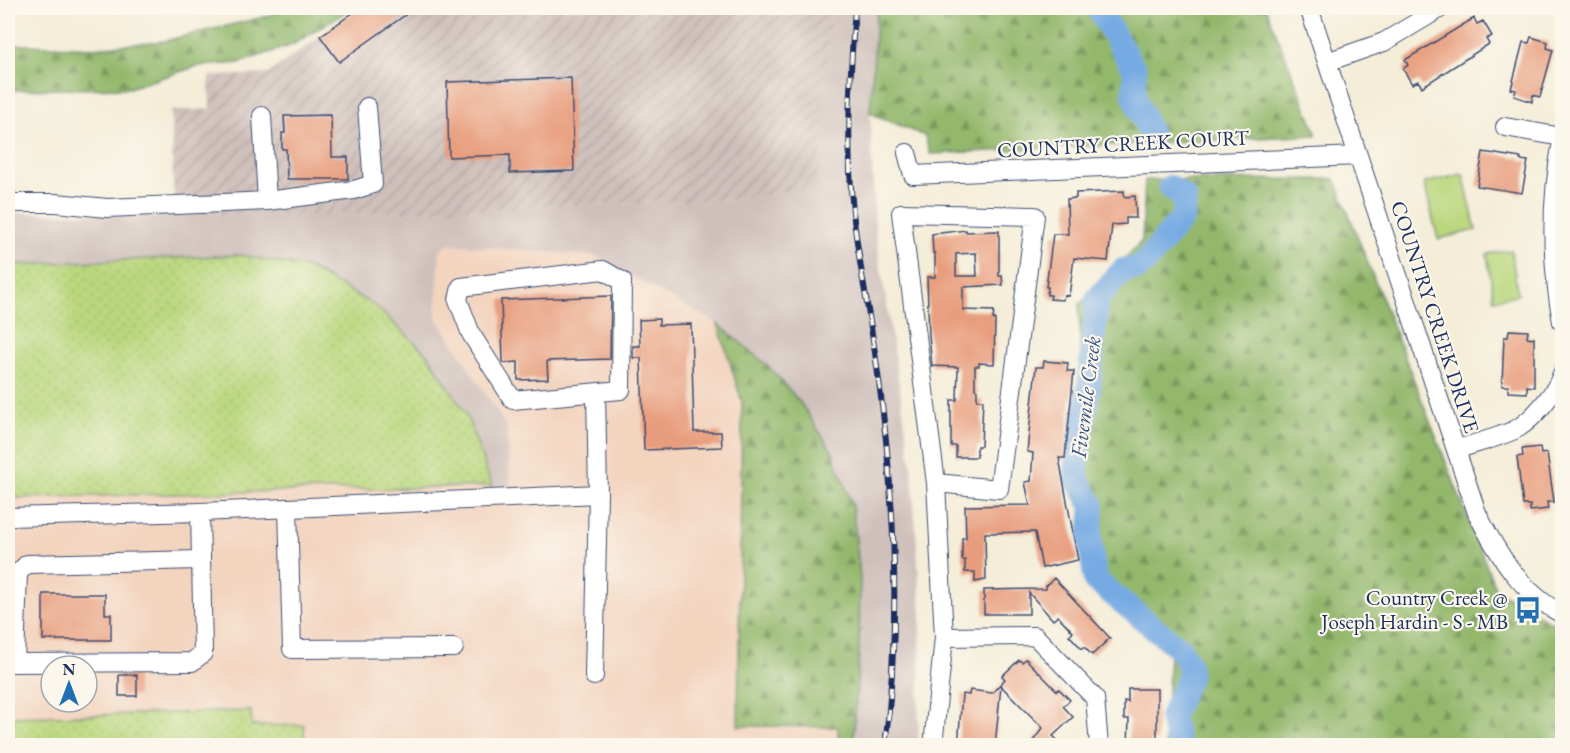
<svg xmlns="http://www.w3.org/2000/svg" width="1570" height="753" viewBox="0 0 1570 753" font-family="'EB Garamond',serif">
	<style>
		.built { fill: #f3d4bf; fill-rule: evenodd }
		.industrial { fill: url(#industrial-furrows) }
		.railway { fill: #cfc0bb }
		.grass { fill: url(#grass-dots); stroke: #6a836e; stroke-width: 1.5 }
		.forest { fill: url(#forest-firs); stroke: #577465; stroke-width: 1.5 }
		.park { fill: #bad77d; stroke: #6a836e; stroke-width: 1.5 }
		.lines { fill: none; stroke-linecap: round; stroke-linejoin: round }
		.river { stroke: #76aae3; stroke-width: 24 }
		.building { fill: #e89e7e; fill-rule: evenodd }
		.minor-casing { stroke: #3c4c70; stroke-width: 20 }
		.minor { stroke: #fff; stroke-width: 18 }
		.rail-casing { stroke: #1b2f5e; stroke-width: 6 }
		.rail { stroke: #fbf7ec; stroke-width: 4; stroke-dasharray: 11; stroke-linecap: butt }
		.labels { text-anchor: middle; stroke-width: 4.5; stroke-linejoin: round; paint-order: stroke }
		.street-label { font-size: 21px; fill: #1b2f5e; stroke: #fbf7ec }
		.poi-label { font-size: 21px; fill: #1b2f5e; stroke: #fbf7ec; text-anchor: end }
		.water-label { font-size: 22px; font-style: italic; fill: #365486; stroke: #fbf7ec }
	</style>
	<defs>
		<pattern id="industrial-furrows" width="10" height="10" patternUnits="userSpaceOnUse" patternTransform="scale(1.5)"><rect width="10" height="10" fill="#cfc0bb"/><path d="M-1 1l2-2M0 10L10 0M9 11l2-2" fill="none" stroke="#b1a5a3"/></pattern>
		<pattern id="grass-dots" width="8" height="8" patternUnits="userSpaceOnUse" patternTransform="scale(1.5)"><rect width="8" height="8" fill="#bad77d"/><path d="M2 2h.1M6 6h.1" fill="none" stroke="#9fb96e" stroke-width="1.8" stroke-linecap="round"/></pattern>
		<pattern id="forest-firs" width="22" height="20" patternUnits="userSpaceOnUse" patternTransform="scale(1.5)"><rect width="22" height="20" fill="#93b86c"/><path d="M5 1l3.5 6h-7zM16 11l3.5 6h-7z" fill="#77965c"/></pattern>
	</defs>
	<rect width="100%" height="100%" fill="#fbf7ec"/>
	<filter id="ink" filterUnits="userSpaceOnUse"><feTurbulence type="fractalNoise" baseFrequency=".0167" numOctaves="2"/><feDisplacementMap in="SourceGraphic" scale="12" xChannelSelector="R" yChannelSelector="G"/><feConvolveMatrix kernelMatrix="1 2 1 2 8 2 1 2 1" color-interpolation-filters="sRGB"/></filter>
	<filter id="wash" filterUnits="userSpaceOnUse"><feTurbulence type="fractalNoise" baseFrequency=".008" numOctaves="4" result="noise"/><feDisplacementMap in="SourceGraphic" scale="24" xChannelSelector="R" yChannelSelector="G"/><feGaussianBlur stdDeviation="1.35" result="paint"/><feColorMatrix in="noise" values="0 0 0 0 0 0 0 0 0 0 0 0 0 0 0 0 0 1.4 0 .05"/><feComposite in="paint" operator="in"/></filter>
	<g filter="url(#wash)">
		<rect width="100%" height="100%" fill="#f4edd8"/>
		<path class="built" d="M447,244L595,256L718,324L742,402L738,726L838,727V745L305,746L304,725L252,727L251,711L8,717V498L509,486L507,427L436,315L440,250ZM51,666H87V702H51Z"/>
		<path class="industrial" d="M359,8H831L820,187L743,199L328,215L174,214L171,111L210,109L209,76L268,74Z"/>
		<path class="railway" d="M831,8H877L870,113L875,230L912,468L921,611L918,745H853L859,650L767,365L718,324L595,256L447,244L440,250L436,316L507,427L510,486H492L467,415L240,255L8,265V213L328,215L743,199L819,187Z"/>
		<path class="grass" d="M240,255L309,268L374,305L428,355L467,415L492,486L8,498V265Z
			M251,711L252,726L304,725L305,745H8V717Z"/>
		<path class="forest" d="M283,8H352L292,45L239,63L198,66L129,88L8,90V44L93,48L164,41L268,16Z
			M877,8H1266L1317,135L930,154L925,136L870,113Z
			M1335,179L1496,590L1562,629V745H1165L1170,654L1088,582L1079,305L1142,241L1145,180Z
			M718,324L767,365L800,402L832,451L852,504L860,577L859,650L853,745H838V727L738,726L742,402Z"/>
		<path class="park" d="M1463,174L1476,230L1438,239L1424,183Z
			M1511,250L1518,295L1494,299L1487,254Z"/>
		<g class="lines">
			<path class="river" d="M1098,8L1135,70L1134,96L1151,135
				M1170,187L1185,198L1183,217L1149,258L1138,268L1123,270L1097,299L1089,387L1077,459L1076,478L1093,506L1090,538L1095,580L1180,649L1189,665V677L1171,717L1179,746"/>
		</g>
		<g id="blocks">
			<path class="building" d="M360,8H415L339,62L320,36Z
				M1474,18L1477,24L1483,21L1492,36L1486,39L1489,44L1422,87L1418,81L1412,84L1403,69L1408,65L1405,60Z
				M1531,37L1548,42L1547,48L1553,50L1540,97L1533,95L1532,102L1514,96L1516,90L1511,89L1523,42L1529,43Z
				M571,78L574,171L510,173V155L449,157L447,82Z
				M331,115L332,157H348V179H287L286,149H282V133H285L284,116Z
				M1483,152L1521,158L1520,160L1528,161L1522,193L1477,186Z
				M1124,191V197L1135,196L1136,218H1126V224L1112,225L1108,261L1074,258L1069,296L1064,295L1063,300L1050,299L1051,295H1047L1048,287H1046L1053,234H1068L1067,199L1076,198V193Z
				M966,230V232L999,231V276H1002L1003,285L963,287V310L994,311L993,319H995L994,364L979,363V366H975V389L977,390V400H983L981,446H977V457H956V446H951V400H957L958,367L932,366L929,336L927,277H935V253H933L932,234ZM976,253L977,276H956V254Z
				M611,296L610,359L547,361L548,379L518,380V362L503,363L501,300Z
				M659,319V325L691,324L694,432H721L722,447L644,450L641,358H633V346H640L639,320Z
				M1509,330L1528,331L1527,337L1534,338V387L1527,386V393L1508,392V386H1502L1504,337H1508Z
				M1044,361L1068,363L1067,371H1074L1065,458H1059L1078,560L1042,568L1035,532L985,533L986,580L975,582V572H965V560H962V538H966L965,506L1030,505L1025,482L1031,481L1033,453L1027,452L1036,367H1043Z
				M1540,447L1541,454L1547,453L1554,502H1547L1548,509L1530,511V505H1523L1517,457L1523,456L1522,449Z
				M1054,578L1110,638L1092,655L1084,647L1082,649L1069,635L1073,632L1058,616L1053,620L1029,593V614H984V590L1046,589V586Z
				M43,594H105V614H111V640H43Z
				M1026,659L1057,691L1059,689L1070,700L1063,706L1073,717L1053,736L1064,746H1029L1043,728L1001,686L995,746H958L962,694L969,695L970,690L992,693L1005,679L1002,676L1019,660L1022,662Z
				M119,675H137V696H119Z
				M1128,689H1157V741H1151V746H1128L1129,719H1124V701L1128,702Z"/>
		</g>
	</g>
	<g filter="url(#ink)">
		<use href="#blocks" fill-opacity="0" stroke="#3c4c70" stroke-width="1.5"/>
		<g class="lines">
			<defs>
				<path id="minor" d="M1309,8L1477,513C1497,553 1521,593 1562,614
					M1327,62L1384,42L1441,8
					M1505,127L1562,137
					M1562,142C1550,202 1551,262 1562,322
					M907,153L913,175L1358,156
					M267,201L354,190L373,184L367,107
					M8,203H56L107,208L267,201L262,116
					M603,270L622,281L621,390L513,400L471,334L458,300L461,287Z
					M1456,450C1472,444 1505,436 1518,428C1533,419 1557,391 1562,374
					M288,508L292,649L454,648
					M8,517L200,512L598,494L596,393
					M944,637L1035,636L1095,698L1099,746
					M8,663L192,662L203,653L200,512
					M15,663L18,573L27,564L201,560
					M594,676L598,494
					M933,746L944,637L936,483L901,213L1035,216L999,489L936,483"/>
			</defs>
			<use href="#minor" class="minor-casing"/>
			<use href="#minor" class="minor"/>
			<defs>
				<path id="rail" d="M855,8C850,75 846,144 853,212C859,266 871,320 878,374C895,496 901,623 885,746"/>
			</defs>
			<use href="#rail" class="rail-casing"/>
			<use href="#rail" class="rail"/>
		</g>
	</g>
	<defs>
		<symbol id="bus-bare" viewBox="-9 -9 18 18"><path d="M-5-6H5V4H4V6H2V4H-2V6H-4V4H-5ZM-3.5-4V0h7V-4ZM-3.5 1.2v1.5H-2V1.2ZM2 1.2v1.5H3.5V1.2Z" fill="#1f6fb2" stroke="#fbf7ec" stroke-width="2.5" paint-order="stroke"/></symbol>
	</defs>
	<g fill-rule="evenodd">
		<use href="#bus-bare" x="1509" y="591" width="38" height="38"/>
	</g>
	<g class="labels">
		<g class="street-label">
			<text transform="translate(1123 144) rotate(-3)" y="7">COUNTRY CREEK COURT</text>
			<text transform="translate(1435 317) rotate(72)" y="7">COUNTRY CREEK DRIVE</text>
		</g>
		<g class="poi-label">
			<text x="1508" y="605">Country Creek @<tspan x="1508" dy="24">Joseph Hardin - S - MB</tspan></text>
		</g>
		<g class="water-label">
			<text transform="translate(1085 397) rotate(-83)" y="8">Fivemile Creek</text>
		</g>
	</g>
	<rect width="1570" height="753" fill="none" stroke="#fbf7ec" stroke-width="30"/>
	<g transform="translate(69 684)"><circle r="28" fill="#fbf7ec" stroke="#a1a7b3" stroke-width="1.5"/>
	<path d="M0-4.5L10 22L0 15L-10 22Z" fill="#1f6fb2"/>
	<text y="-9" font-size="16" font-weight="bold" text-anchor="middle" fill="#1b2f5e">N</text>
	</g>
</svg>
